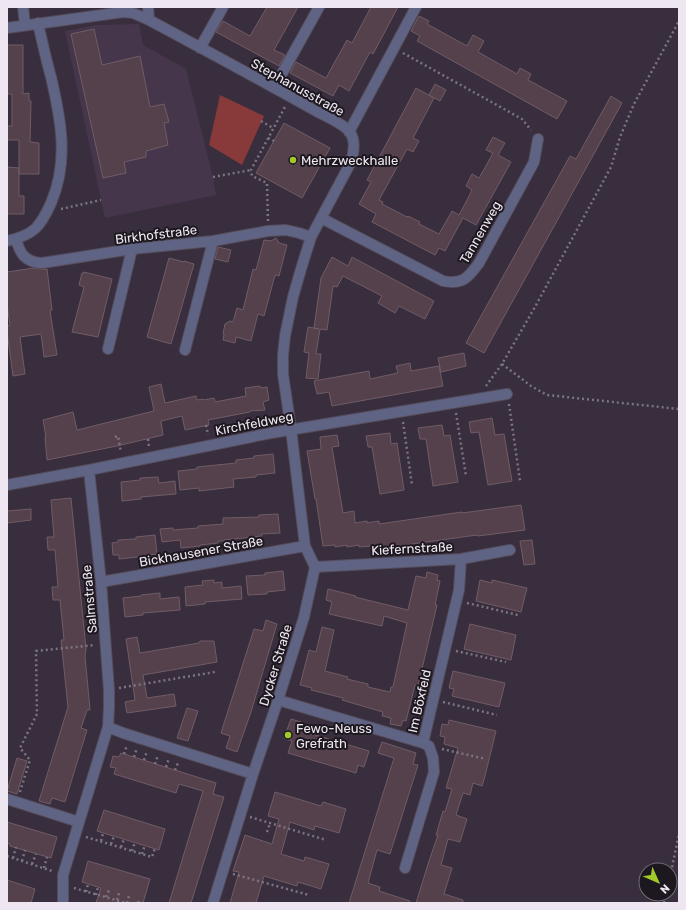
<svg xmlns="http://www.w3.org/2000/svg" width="686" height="910" viewBox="0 0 686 910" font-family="Rubik,sans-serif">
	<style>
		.built { fill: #45364c }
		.green { fill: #883a3b }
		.building { fill: #55414b; stroke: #715c66 }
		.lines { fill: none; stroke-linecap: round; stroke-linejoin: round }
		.minor-casing { stroke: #554c5b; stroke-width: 12 }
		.path { stroke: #7d7482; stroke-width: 2.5; stroke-dasharray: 2 3; stroke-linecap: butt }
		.minor { stroke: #606484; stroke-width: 10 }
		.poi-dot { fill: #a2c929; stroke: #1d1820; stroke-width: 1.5 }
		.labels { text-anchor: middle; stroke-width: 4; stroke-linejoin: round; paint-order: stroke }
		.street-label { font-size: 13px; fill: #eee7f1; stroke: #1d1820 }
		.poi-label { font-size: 13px; fill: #eee7f1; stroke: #1d1820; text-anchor: start }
	</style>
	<rect width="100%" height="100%" fill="#382e3e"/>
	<path class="built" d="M139,24L143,45L186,69L213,177L216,195L105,218L65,31L96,25Z"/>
	<path class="green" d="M220,95L264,116L242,165L209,145Z"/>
	<path class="building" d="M267,7H298L274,50L285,55L279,66L216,32L223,21L250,36Z
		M371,7H398L373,54L370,52L349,91L339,85L333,96L290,73L296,62L326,78L347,40L352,43Z
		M419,16L429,21L427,24L467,46L473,35L484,41L478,52L517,74L520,68L531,74L528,80L567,101L557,119L417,41L420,36L411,31Z
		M94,29L102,65L140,56L150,107L164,104L169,122L164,123L168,145L146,151V157L124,162L126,173L103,178L71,34Z
		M7,45H23V94L29,93V101H31L30,142L39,143V174H19V140H7V126H12V94H7Z
		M435,84L446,90L440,101L429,95Z
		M416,88L434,98L413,138L419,141L413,152L407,149L379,200L383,202L382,204L407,217L408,216L420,222L419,224L439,234L452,211L459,215L466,202L472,190L466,186L472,174L479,178L486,166L493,153L486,150L493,137L505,143L498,155L511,162L476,225L463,218L445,251L439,248L435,255L372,222L376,214L359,204L371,182L367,180Z
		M611,96L622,103L484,353L466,343L570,156L576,159Z
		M284,123L330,148L302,198L256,173Z
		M7,167L19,168V196H24V214H7Z
		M276,238L279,243L287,245L279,276L275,275L264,316L258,314L251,341L236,337L235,343L223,340L224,334H223L225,324L230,321L233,322L237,308L243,310L253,269L256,270L264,240L271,241Z
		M218,247L231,250L228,262L215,259Z
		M332,257L348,266L352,257L434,301L425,319L399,306L395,313L378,303L382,296L343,276L337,287L333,286L327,330L320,329L316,354H321L318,379L306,378L309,353L304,352L308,327L319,329L314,328L321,278Z
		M169,258L184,262V261L194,264L171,344L147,337Z
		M34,268L41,269H47L52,310L50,311L57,355L44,357L41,334L20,337L25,374L13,376L7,331V326L10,325L7,304V272Z
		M84,272L112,279L98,337L72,332L84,287L79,285L82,273H84Z
		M464,353L466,366L441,372L438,358Z
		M410,363L411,371L439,366L443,386L332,406L329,392L317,394L314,381L369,371L370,379L398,373L396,366Z
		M161,384L165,403L196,396L197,400L203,399L204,400L214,398L215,402L246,396L245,388L260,386L261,388L267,387L269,400L263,402L265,410L250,411V412L208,420L209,425L185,430L182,416L161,421L163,435L117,446L47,460L45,437H46L43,420L73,412L77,430L154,411L149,387Z
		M492,418L495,435L504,434L512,481L488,485L479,432L471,433L469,422Z
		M442,425L444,436L450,435L458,482L433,486L426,439H420L418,428Z
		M390,433L391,444L397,443L404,490L380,494L372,447H368L366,436Z
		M337,435L339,446L332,447L343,513L354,511L355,523L367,521V523L379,521V524L462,512V513L521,505L525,530L478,536L477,535L383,548L382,546L371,548V546L359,547V545L347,547V545L335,547V545L323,546L316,499H315L307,451L321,449L320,437Z
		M273,454L275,473L256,475V477L233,479L234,487L199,491V488L180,490L178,471L197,469V467L236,463V460L254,458V456Z
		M158,477L159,483L175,481L176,494L141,497V499L122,501L121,482L140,480V478Z
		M71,498L86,649L85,656L90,710H87L81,728L87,730L65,802L52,798L50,804L39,801L68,707L61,640H64L60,600H53L52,587H58L55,550H48L47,537H54L51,500Z
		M31,509V520L7,523V511Z
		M278,514L280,533L261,534L262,536L224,540V541H218V543L200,545V546L181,548L180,540L162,542L160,529L173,528V530L198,528V526L223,524V518L259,517V515Z
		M155,535L157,554L138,556V557L119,559V555H113L112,543L118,542V540L136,539V537Z
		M532,540L535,564L524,565L520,541Z
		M283,571L285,590L267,592V594L248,595L246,576L265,575V573Z
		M427,572L438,575L437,580L440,581L435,605H437L418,686L415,685L406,721L403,720L401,726L390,724L391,718L382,716L383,712L342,700L343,698L311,690L312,688L300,685L309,650L316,652L322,627L334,630L325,671L348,677L347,679L368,684V687L390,692L391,687H393L407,623L384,616L382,626L329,614L332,602L326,600L328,589L356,596L355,597L408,610L416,576L426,578Z
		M214,580V583L222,582V588L241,586L242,599L205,602V604L186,606L185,587L203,585L202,581Z
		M480,580L492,583V580L527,588L521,612L476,601Z
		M160,593V599L179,597L180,610L143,613V615L125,617L123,598L141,596V595Z
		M266,620L277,624L251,712L237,752L226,748L230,736L221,733L254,629L263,631Z
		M470,624L516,635L511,660L464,649Z
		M137,637L140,653L199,643L200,641H214L217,662L143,675L147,698L174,694L176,706L127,713L125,702L135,700L126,639Z
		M453,671L505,683L499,707L452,696L454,689L449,688Z
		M187,708L198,711L188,741L177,738Z
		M291,719L304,723L302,731L369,751L364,767L358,765L356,773L288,753L292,741L284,738Z
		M449,720L496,731L485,776L482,786L473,783L470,795L463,793L456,815L467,819L460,842L448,839L441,865L452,868L444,894L463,900V903H416L429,861L438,835H436L443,811L445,812L452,789L446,788L458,748L444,744L445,737L440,736L442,724L448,725Z
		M382,742L416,753L413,764L418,765L390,854L377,850L368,883L380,887L379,891L410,901L409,903H349L394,758L378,753Z
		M121,753L216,783L213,794L224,797L191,903H169L203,791L179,784L176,793L114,774L116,768L110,767L113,756L119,757Z
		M17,758L27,761L17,794L7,791Z
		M275,792L321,806L323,802L346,809L339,833L315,826L314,830L290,822L281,854L304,861L305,857L329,864L321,889L298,882L297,886L264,876L256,903H230L239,872L233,871L245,835L272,844L279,819L268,816Z
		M104,810L165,829L159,850L97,831Z
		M7,822L57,837L51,858L10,846V844L7,843Z
		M88,861L150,879L143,903H96L101,888L82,882Z
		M7,880L35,889L31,903H7Z"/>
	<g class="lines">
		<defs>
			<path id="minor" d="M23,7L25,25
				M148,7L149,20
				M7,28L123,12L133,13L149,20C205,50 261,80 316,111C325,116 344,124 350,132C356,141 354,152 351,162L311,237L301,269L293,297L285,336L283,355V374L291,429L305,546L315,567L304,617L278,700L253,774L213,903
				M200,48L223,7
				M274,88L319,7
				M349,132L416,7
				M321,218L443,281C462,285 468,278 479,263L534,162L538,139
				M16,239C20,254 25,262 42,263L132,249L213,241L268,231L286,230L299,233L311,237
				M7,241C33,235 40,228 51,203C69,161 61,120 51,77C46,59 42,41 38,23
				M108,349L132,249
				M185,350L213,241
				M7,485L89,470L271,433L507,394
				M315,567L461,559L510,550
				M101,582L305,546
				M278,700L423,743
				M108,727L123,733L253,774
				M7,799L79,822
				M405,868L434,772L433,758L429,746L423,743L459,590L461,559
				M63,903V875L108,727L109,707V690L101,582L89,470"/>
		</defs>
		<use href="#minor" class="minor-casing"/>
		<path class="path" d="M403,53L522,119L531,130
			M261,121L273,128
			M268,138L274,141
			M213,177L251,170
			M61,209L101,200
			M268,221L267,183L252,176L251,170L286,105
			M502,364L531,386L547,395L679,409
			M486,386L502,364L535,307L611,167L620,137L634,104L679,21
			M509,404L520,481
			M456,413L466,476
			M403,422L412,485
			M206,425L208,435
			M115,437L118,436L121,452
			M148,439L149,447
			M467,603L518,615
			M456,651L506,662
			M119,688L215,672
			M443,702L497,715
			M442,749L486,759
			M124,754L127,745
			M134,757L137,748
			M144,760L147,751
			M155,764L158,755
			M166,767L169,758
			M175,770L178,763
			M20,792L30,760L20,748L37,714L36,651L95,645
			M250,817L326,840
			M267,832L270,823
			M86,837L152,857L155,848
			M101,841L103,833
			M111,844L114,836
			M121,847L124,839
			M132,851L135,842
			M142,854L145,845
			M7,856L52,871
			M13,858L16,847
			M22,861L25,850
			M32,864L36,854
			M44,868L47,857
			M233,874L309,895
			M670,877L679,834
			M74,888L126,903
			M86,892L88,884
			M96,895L98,887
			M106,897L109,890
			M117,900L119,893
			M127,903L129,896
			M138,903L139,899
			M664,903L666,894"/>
		<use href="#minor" class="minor"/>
	</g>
	<g class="poi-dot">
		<circle cx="293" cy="160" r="4"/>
		<circle cx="288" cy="735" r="4"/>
	</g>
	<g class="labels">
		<g class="street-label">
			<text transform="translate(298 87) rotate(29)" y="5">Stephanusstraße</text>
			<text transform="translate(480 232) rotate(-60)" y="5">Tannenweg</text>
			<text transform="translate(156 234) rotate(-7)" y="5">Birkhofstraße</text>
			<text transform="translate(254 423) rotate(-11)" y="5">Kirchfeldweg</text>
			<text transform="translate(412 548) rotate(-3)" y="5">Kiefernstraße</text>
			<text transform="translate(201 551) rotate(-10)" y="5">Bickhausener Straße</text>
			<text transform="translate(89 599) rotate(-95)" y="5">Salmstraße</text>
			<text transform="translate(275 665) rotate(-73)" y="5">Dycker Straße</text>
			<text transform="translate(419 701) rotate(-77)" y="5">Im Böxfeld</text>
		</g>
		<g class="poi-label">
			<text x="301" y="165">Mehrzweckhalle</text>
			<text x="296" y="733">Fewo-Neuss<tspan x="296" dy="15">Grefrath</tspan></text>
		</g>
	</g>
	<rect width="686" height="910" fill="none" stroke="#eee7f1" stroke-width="16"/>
	<g transform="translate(658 882) rotate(135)"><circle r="19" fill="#1d1820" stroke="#716b74"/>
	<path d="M0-3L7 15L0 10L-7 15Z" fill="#a2c929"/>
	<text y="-6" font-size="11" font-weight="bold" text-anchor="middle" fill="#eee7f1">N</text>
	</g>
</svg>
